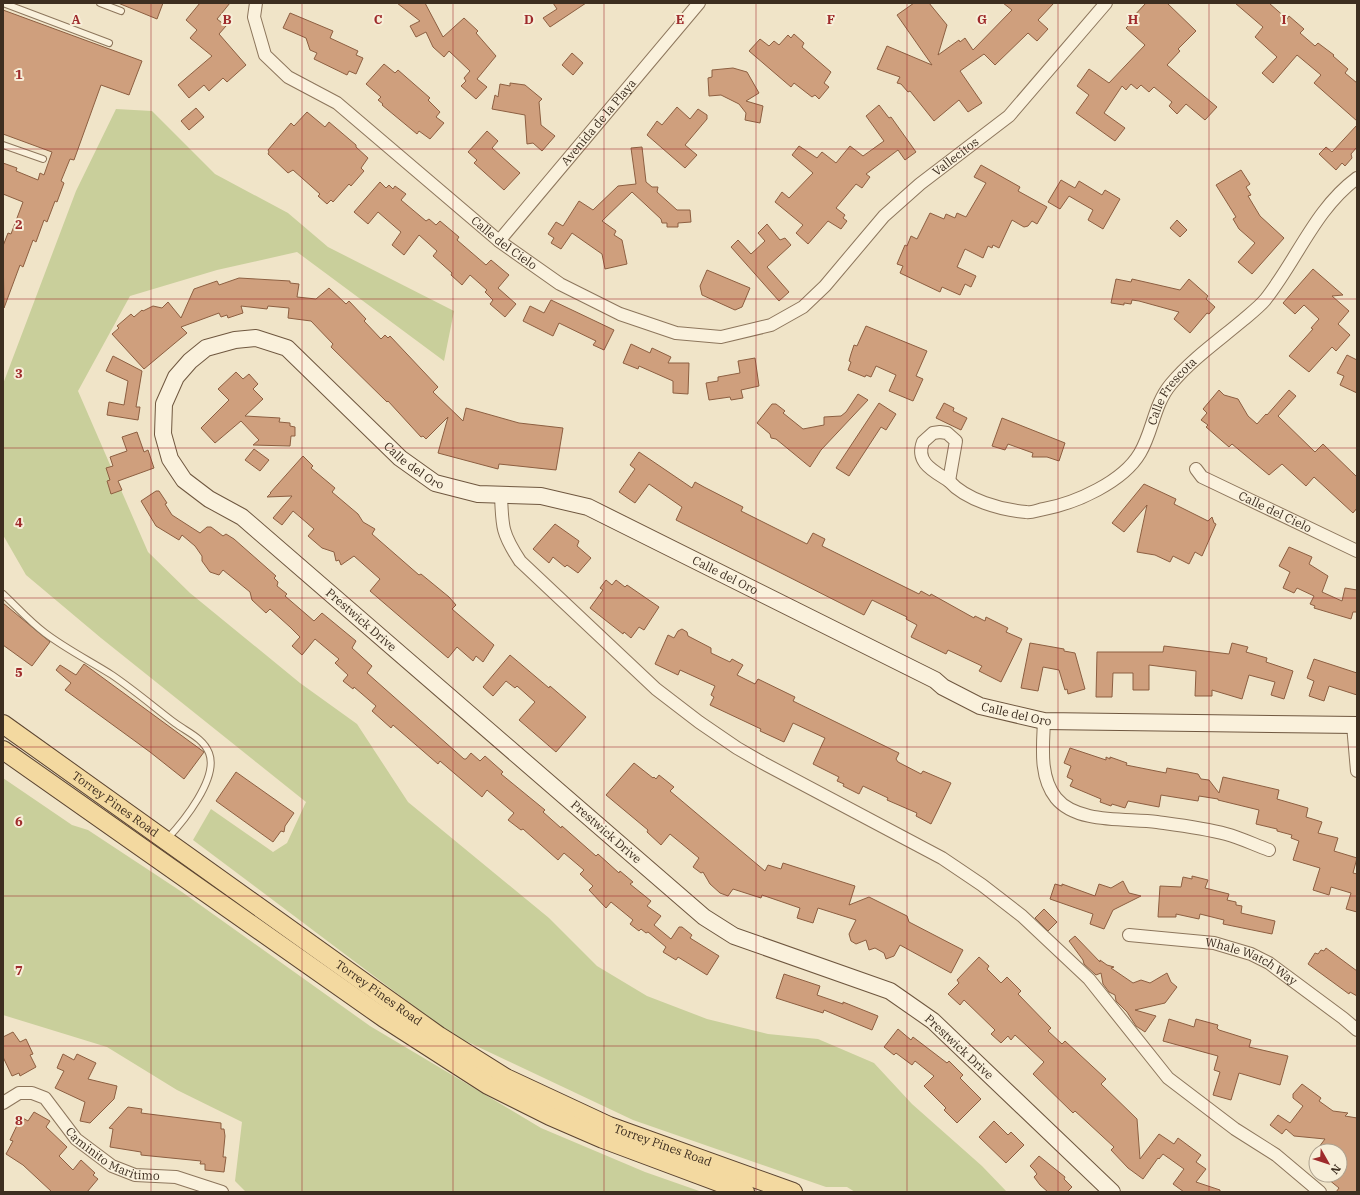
<svg xmlns="http://www.w3.org/2000/svg" width="1360" height="1195" viewBox="0 0 1360 1195" font-family="'IBM Plex Serif',serif">
	<style>
		.green { fill: #c9cf9b }
		.building { fill: #cf9f7d; stroke: #8d5f41 }
		.lines { fill: none; stroke-linecap: round; stroke-linejoin: round }
		.lane-casing { stroke: #8d765c; stroke-width: 8 }
		.street-casing { stroke: #8d765c; stroke-width: 14 }
		.secondary-casing { stroke: #6f573f; stroke-width: 18 }
		.primary-casing { stroke: #5b4430; stroke-width: 20 }
		.lane { stroke: #faf1dc; stroke-width: 6 }
		.street { stroke: #faf1dc; stroke-width: 12 }
		.secondary { stroke: #faf1dc; stroke-width: 16 }
		.primary { stroke: #f3d9a0; stroke-width: 18 }
		.grid { fill: none; stroke: #9e2a2b; stroke-width: 1; stroke-opacity: 0.55 }
		.labels { text-anchor: middle; stroke-width: 4; stroke-linejoin: round; paint-order: stroke }
		.street-label { font-size: 12px; fill: #3d2e20; stroke: #f7eed8 }
		.grid-label { font-size: 13px; text-anchor: middle; font-weight: bold; fill: #9e2a2b; stroke: #f7eed8; stroke-width: 4; stroke-linejoin: round; paint-order: stroke }
	</style>
	<rect width="100%" height="100%" fill="#f0e4c8"/>
	<path class="green" d="M116,109L152,111L215,174L288,213L328,247L454,311L444,361L297,252L217,270L130,296L78,391L148,552L190,593L300,683L357,724L408,802L549,918L597,966L647,996L707,1019L768,1034L818,1039L874,1063L912,1104L982,1166L1007,1192H855L847,1187H826L633,1120L451,1034L193,840L211,809L273,852L287,843L306,802L101,638L26,575L3,535V384L76,191Z
		M3,778L72,825L88,830L182,892L370,1026L541,1128L645,1172L702,1192H246L235,1181L242,1122L177,1090L107,1047L3,1015Z"/>
	<path class="building" d="M118,3H163L157,19Z
		M200,3H230L217,19L226,26L219,34L246,65L227,82L223,78L209,91L204,85L189,98L178,85L212,56L190,38L197,30L186,20Z
		M397,3H425L443,37L464,18L478,31L476,33L496,56L477,79L487,87L476,99L461,86L466,81L464,78L470,71L449,51L444,57L433,47L426,32L416,37L410,26L420,21Z
		M553,3H586L550,27L543,18L557,9Z
		M914,3H929L947,25L938,55L959,40L960,42L965,38L973,50L1012,10L1003,3H1054L1038,20L1048,29L1037,41L1028,33L995,65L984,54L960,71L982,103L968,112L959,100L934,121L910,91L908,92L901,84L897,83L900,77L877,69L887,46L932,65L897,15Z
		M1146,3H1167L1196,31L1178,49L1180,51L1167,65L1217,107L1205,120L1186,104L1177,114L1169,106L1172,102L1154,87L1149,92L1141,85L1137,89L1131,84L1126,90L1122,86L1104,113L1125,128L1115,141L1076,113L1089,95L1077,86L1089,69L1109,83L1145,45L1126,28L1134,20L1132,18Z
		M1235,3H1269L1287,19L1289,16L1304,29L1300,33L1315,46L1318,43L1334,55L1333,56L1348,69L1345,73L1357,83V121L1314,83L1321,75L1297,55L1273,83L1262,73L1277,57L1255,37L1263,27Z
		M3,10L142,61L129,95L101,85L74,160L70,159L61,181L64,183L57,202L55,201L47,222L44,220L36,242L33,240L23,267L20,265L4,308L3,246L8,233L11,234L23,202L3,194V163L17,168L16,171L38,180L40,173L44,175L52,152L3,134Z
		M290,13L333,31L330,38L358,51L356,55L363,58L356,74L349,71L347,75L314,59L317,53L310,50L306,38L283,28Z
		M794,34L804,43L802,47L831,72L824,83L829,87L819,99L815,95L812,97L794,83L791,87L749,51L760,39L769,46L774,41L779,45L788,35L791,38Z
		M572,53L583,63L573,75L562,65Z
		M384,64L395,73L398,70L430,98L428,100L440,112L436,117L444,123L430,139L419,131L417,134L382,105L383,104L378,100L381,97L366,84Z
		M733,68L747,72L759,93L746,101L763,106L760,123L745,120L746,113L739,104L721,95L709,96L708,78L712,77V70Z
		M510,83L525,85L542,99L539,102L541,125L555,136L542,151L533,143L527,144L525,115L492,109L495,95L498,97L500,84L510,86Z
		M879,105L889,118L891,117L916,152L905,160L898,150L866,174L870,177L862,188L856,184L836,208L845,215L843,218L847,221L841,229L828,221L808,244L796,233L803,225L775,202L782,192L789,198L813,173L792,155L799,146L817,158L822,152L836,163L850,146L863,156L884,141L866,116Z
		M677,107L690,119L698,109L707,115V119L685,145L697,155L685,168L647,135L657,121L662,125Z
		M196,108L204,117L189,130L181,121Z
		M307,112L325,127L329,122L356,145V147L368,158L361,168L364,171L351,186L349,184L333,202L331,200L327,204L318,196L320,194L293,170L288,173L268,154L269,152L268,150L291,123L294,126Z
		M1357,125V147L1351,154L1352,158L1345,166L1342,163L1336,170L1319,154L1326,147L1332,152Z
		M487,131L498,141L492,148L520,173L504,190L474,163L477,160L468,152Z
		M642,147L646,182L652,187H658L657,192L677,210H690L691,222L678,223V227H667V223H662L661,219L632,192L602,221L616,231L614,235L622,240L627,264L605,269L602,254L572,233L561,249L551,243L554,238L548,234L556,222L563,226L579,201L593,210L618,186L636,184L631,148Z
		M981,165L1020,187L1018,191L1047,207L1037,224L1032,221L1028,226L1024,227L1012,220L999,248L993,245L992,248L988,246L983,258L965,249L957,267L976,276L971,287L965,284L960,295L942,287L940,292L900,273L903,266L897,264L905,245L907,246L911,236L917,239L930,213L944,219L946,214L955,218L957,213L966,217L986,183L974,177Z
		M1241,170L1250,184L1246,187L1251,195L1248,196L1260,216L1284,238L1252,274L1238,262L1255,243L1239,229L1233,219L1236,217L1216,185Z
		M1061,180L1075,188L1079,181L1102,195L1105,190L1120,199L1103,229L1088,220L1093,210L1069,196L1060,209L1048,202Z
		M380,182L386,188L389,185L393,189L395,186L406,194L401,200L426,221L429,219L436,225L440,221L459,237L457,240L486,265L491,260L509,275L498,288L516,304L505,317L490,304L493,300L485,292L487,290L470,275L462,285L451,275L452,273L433,256L437,251L419,235L404,255L392,245L401,232L378,212L368,224L354,212Z
		M1177,220L1187,230L1180,237L1170,228Z
		M767,224L780,240L785,238L791,245L767,267L789,292L779,301L731,247L738,240L751,254L765,241L758,233Z
		M1313,269L1343,295L1332,296L1349,311L1338,324L1350,335L1336,351L1332,347L1309,372L1289,356L1313,329L1311,328L1319,319L1304,305L1295,314L1283,303Z
		M707,270L750,288L742,307L735,310L702,295L700,286Z
		M239,278L290,281V283L299,284L297,297L316,299L329,288L346,304L349,301L366,319L364,321L381,339L385,335L388,338L390,336L438,387L433,392L463,421L466,408L519,423L563,428L556,470L499,464L498,469L438,453L448,417L426,439L423,436L421,437L388,401L387,402L331,347L333,344L311,321L288,318L289,308L268,306L267,309L241,306L243,313L228,318L227,315L221,317L219,313L181,327L187,333L144,369L112,334L119,328L117,326L131,314L134,317L142,310L143,311L153,306L162,308L168,302L181,318L194,289L217,281L219,285Z
		M1116,279L1131,282L1132,279L1180,290L1189,279L1208,296L1206,299L1215,307L1209,314L1207,313L1190,333L1174,319L1179,312L1139,301L1132,300L1131,304L1124,303V305L1111,303Z
		M551,300L614,330L604,350L593,345L596,341L559,323L553,336L523,321L530,306L544,313Z
		M866,326L927,351L916,376L923,379L913,401L889,391L896,375L876,366L871,377L866,375L865,377L848,370L851,362L849,361L851,354L854,345L857,346Z
		M631,344L650,353L652,348L671,357L668,363H689L688,394L673,393V381L639,366L638,369L623,363Z
		M1347,355L1357,360V393L1340,385L1344,376L1337,373Z
		M113,356L142,371L136,407H140L138,420L107,415L109,402L124,405L128,381L106,371Z
		M755,358L759,386L741,390L743,398L731,400L730,397L709,400L706,383L718,381V377L740,373L738,361Z
		M236,372L243,379L249,374L258,384L253,389L263,399L245,416L280,418L279,422L290,423V426L295,427V436H291L290,446L253,445L259,440L241,421L215,443L201,428L229,400L218,389Z
		M1219,390L1224,395L1238,399L1248,416L1257,424L1266,414L1267,415L1289,390L1296,396L1278,416L1315,452L1323,444L1357,477V508L1353,513L1314,477L1306,486L1282,464L1269,475L1232,444L1229,447L1206,427L1208,425L1201,420L1207,413L1203,409Z
		M858,394L868,400L821,450L810,467L776,439L771,438L770,434L757,423L772,404H776L785,411L783,413L803,429L824,425V417L841,416L846,412Z
		M879,403L896,414L886,430L881,427L849,476L836,468Z
		M944,403L954,408L953,411L967,418L961,430L936,418Z
		M1002,418L1065,443L1059,461L1047,457H1032L1033,453L1008,444L1005,450L992,446Z
		M137,432L144,452L148,450L154,468L118,481L122,490L111,494L107,481L110,480L106,468L113,466L110,457L127,451L122,437Z
		M254,449L269,460L260,471L245,460Z
		M639,452L692,488L695,482L704,487L743,507L741,511L807,544L813,533L825,539L822,546L919,594L921,591L930,596L931,594L974,618L975,616L985,621L986,617L1008,628L1006,632L1022,639L1001,682L979,671L982,666L948,650L946,654L911,637L917,625L906,619L907,617L872,600L864,615L676,520L682,507L649,484L635,503L619,492L635,469L630,465Z
		M303,456L313,466L311,468L335,488L332,492L358,514L363,522L375,529L372,534L419,575L421,574L449,597L456,605L452,609L494,645L483,662L476,656L473,661L457,647L448,658L370,591L380,579L354,556L341,565L339,560L336,561L334,552L322,548L308,536L314,529L293,511L282,525L273,518L292,496L267,497L271,493H270Z
		M1144,484L1176,499L1174,504L1208,521L1212,517L1214,523L1216,524L1202,556L1195,552L1189,564L1173,556L1170,562L1155,555L1137,552L1147,505L1124,532L1112,523Z
		M156,491H159L167,503L165,504L172,515L200,533L207,527H211L223,536L226,534L234,539L276,576L274,578L278,582L277,586L287,594L285,596L314,621L322,613L356,641L352,648L372,666L367,673L464,759H466L471,753L480,761L485,756L503,772L501,774L545,810L543,812L561,828L562,826L596,856L598,854L619,873L620,871L633,882L630,884L651,901L647,906L661,916L654,925L671,939L679,927H682L692,935L690,938L719,956L707,975L678,957L676,960L663,952L666,947L648,932L646,933L641,929L639,931L630,924L633,920L611,902L606,908L589,890L593,886L580,874L584,870L564,853L558,860L523,829L521,830L508,820L514,813L487,790L482,797L440,761L438,764L393,725L391,728L372,711L376,706L354,687L353,689L343,681L348,675L335,663L339,659L315,639L302,655L292,646L300,637L290,627L270,609L266,613L252,600L250,592L223,570L219,575L210,572L202,561V556L195,546L182,535L179,540L156,526L141,501Z
		M555,524L579,541L577,546L591,558L578,573L567,565L565,567L553,557L549,563L533,549Z
		M1289,547L1312,557L1309,564L1328,576L1322,592L1342,601L1345,588L1357,590V612H1353L1351,619L1314,608L1315,606L1310,604L1314,596L1297,588L1294,593L1283,588L1290,572L1279,566Z
		M606,580L612,585L616,580L625,587L627,585L659,607L644,630L639,627L631,638L624,632L623,634L590,608L603,590L600,588Z
		M3,603L50,642L32,666L3,645Z
		M682,629L687,632L688,636L711,648V653L730,662L732,659L743,665L737,675L755,684L758,679L795,697L793,701L899,753L896,759L898,762L921,774L923,771L951,783L931,824L916,816L917,813L887,800L888,798L863,786L859,794L843,786L844,784L837,781L839,777L813,764L825,738L793,723L784,742L760,731L761,729L710,705L714,697L711,695L715,686L680,670L678,675L655,664L668,635L674,638L678,631Z
		M1030,643L1064,649V651L1075,653L1085,689L1068,694L1067,689L1065,690L1059,670L1043,667L1038,691L1021,688Z
		M1232,643L1248,647L1246,652L1267,658L1266,662L1293,671L1284,699L1271,695L1275,682L1249,675L1242,699L1212,690V696H1195L1196,671L1149,665V690H1133V673H1113L1112,697H1096L1097,652H1163L1164,646L1229,654Z
		M510,655L549,688L550,686L586,717L556,752L519,720L535,702L517,686L515,688L506,681L493,696L483,687Z
		M1314,659L1357,673V695L1329,686L1324,701L1309,696L1314,681L1307,678Z
		M84,664L204,752L184,779L150,752L65,690L71,683L56,670L60,665L76,675Z
		M1070,748L1106,760V757L1110,759V757L1127,763L1126,765L1166,773L1167,768L1198,774L1201,779L1209,780L1219,793L1223,777L1279,790L1277,799L1308,808L1306,817L1322,822L1318,833L1338,838L1334,851L1357,858L1353,873L1357,874V912L1346,909L1351,893L1331,887L1329,895L1313,890L1320,868L1293,860L1299,841L1291,838L1292,835L1277,831V829L1256,824L1259,810L1218,800V799L1199,796L1198,801L1161,795L1159,807L1128,801L1125,808L1112,804L1111,806L1100,802L1101,799L1070,786L1073,780L1067,777L1071,766L1064,763Z
		M634,763L653,778L654,777L656,779L659,775L674,787L670,791L765,871L768,865L781,869L783,863L855,886L849,905L869,897L907,916L909,922L963,950L951,973L900,945L894,956L886,959L884,953L875,948L869,950L866,940L856,944L851,941L849,934L856,920L818,908L813,923L797,918L800,908L762,895L761,898L733,889L728,896L720,893L710,884L703,872L701,873L693,867L699,858L670,834L661,845L647,832L648,830L606,795Z
		M236,772L294,813L285,826L284,832L281,831L273,842L216,801Z
		M1192,876L1208,880L1205,888L1229,894L1227,900L1236,902V905L1242,906L1241,913L1275,921L1272,934L1223,924L1224,920L1200,914L1199,919L1176,914V917H1158L1160,886L1181,887L1183,877L1192,879Z
		M1123,881L1129,893L1141,896L1113,910L1104,929L1090,924L1093,914L1050,899L1055,884L1062,886V884L1095,896L1099,884L1111,888Z
		M1044,909L1057,922L1048,931L1035,918Z
		M1075,936L1100,962V960L1107,965L1114,967L1111,968L1133,983L1141,980L1150,983L1167,973L1171,982L1177,987L1165,1003L1135,1010L1156,1016L1145,1032L1136,1026L1127,1012L1116,1001L1115,995L1109,992L1103,984L1101,973L1096,975L1084,964L1083,960L1069,941Z
		M1326,948L1357,971V996L1350,992L1349,994L1308,964L1315,953L1318,954L1321,950L1324,951Z
		M979,957L989,966L987,969L1001,983L1007,977L1021,991L1018,994L1051,1028L1048,1031L1062,1044L1065,1041L1106,1079L1101,1084L1137,1119L1140,1159L1159,1134L1174,1144L1178,1138L1201,1155L1196,1162L1206,1169L1196,1182L1220,1190V1192H1184L1173,1184L1184,1169L1163,1154L1159,1159L1158,1158L1143,1179L1128,1168L1111,1150L1114,1147L1075,1111L1073,1113L1033,1074L1044,1062L1027,1046L1015,1035L1011,1040L1008,1036L1001,1043L991,1034L995,1030L964,1000L960,1005L948,994L959,983L957,980Z
		M784,974L820,986L817,995L843,1004V1002L878,1016L872,1030L824,1010L823,1013L776,998Z
		M1169,1019L1194,1027L1196,1019L1218,1025L1217,1028L1219,1030L1251,1040L1249,1047L1288,1056L1280,1085L1239,1073L1231,1100L1213,1095L1220,1072L1214,1070L1218,1056L1163,1041Z
		M898,1029L911,1040L913,1037L947,1063L949,1061L963,1075L960,1078L981,1099L957,1123L944,1110L946,1108L924,1086L934,1076L915,1061L912,1065L896,1053L894,1055L884,1047Z
		M13,1032L20,1042L26,1039L33,1054L30,1055L36,1067L20,1076L19,1073L12,1076L3,1057V1037Z
		M63,1054L74,1060L77,1054L96,1063L88,1079L117,1086L114,1099L90,1123L80,1121L85,1102L55,1088L64,1071L57,1068Z
		M1302,1084L1321,1098L1319,1101L1333,1111L1348,1113L1345,1116L1357,1118V1192H1336L1339,1188L1323,1175H1340V1151H1316L1325,1139L1294,1136L1286,1129L1282,1134L1270,1125L1278,1115L1290,1123L1303,1106L1293,1098V1094Z
		M128,1107L142,1109L141,1113L221,1123V1129H224L225,1136L223,1157H226L224,1172L205,1170V1164H200L201,1161L141,1155V1152L110,1147L113,1129L109,1128Z
		M34,1112L50,1121L46,1127L67,1147L59,1156L73,1170L81,1160L95,1173L93,1175L98,1179L87,1192H52L23,1165L6,1154L13,1141L10,1140L21,1117L28,1121Z
		M994,1121L1008,1135L1011,1132L1024,1145L1006,1163L979,1137Z
		M1039,1156L1065,1177L1064,1179L1072,1187L1067,1192H1048L1040,1185L1034,1177L1037,1174L1034,1170L1030,1166Z"/>
	<g class="lines">
		<defs>
			<path id="lane" d="M3,3L109,43
				M100,3L121,11
				M3,145L43,159
				M3,594C17,607 30,622 45,633C66,649 90,661 112,675C134,690 154,707 175,723C187,732 203,738 209,753C219,778 183,822 167,839"/>
			<g id="street">
				<path id="s1" d="M256,3L254,17L265,55L288,77L337,103L499,241L560,284L620,314L676,333L721,337L771,325L803,307L825,286L884,216L920,184L1009,116L1106,3"/>
				<path id="s2" d="M499,241L699,3"/>
				<path d="M940,432L947,433L956,441L949,481C934,471 915,463 923,442L933,433Z"/>
				<path id="s3" d="M1196,469L1202,477L1357,551"/>
				<path id="s4" d="M949,481C966,500 1001,510 1026,512C1031,513 1038,510 1044,509C1076,503 1123,482 1140,453C1153,431 1154,404 1171,384C1192,359 1218,341 1243,320C1250,314 1259,307 1265,300C1297,260 1315,209 1357,178"/>
				<path d="M501,494C502,527 502,534 520,561L656,689L699,722L737,748L763,763L942,858L982,885L1022,916L1089,979L1168,1078L1235,1129L1276,1155L1320,1192"/>
				<path d="M1044,721C1043,746 1039,777 1056,798C1077,824 1127,818 1157,822C1179,825 1204,828 1226,834C1241,838 1255,845 1269,850"/>
				<path d="M1353,725L1357,771"/>
				<path id="s5" d="M1129,935L1214,943L1251,954L1269,963L1343,1018L1357,1030"/>
				<path id="s6" d="M3,1103L19,1093H32L45,1098L76,1139L112,1166L135,1175L176,1177L222,1192"/>
			</g>
			<g id="secondary">
				<path id="s7" d="M1112,1192L933,1021L890,991L734,936L704,917L242,517L209,499L184,480L170,459L163,434L164,404L176,377L190,361L206,348L235,340L256,338L287,348L400,458L435,483L478,494L541,496L588,507L935,680L943,687L980,706L1044,721L1357,725"/>
			</g>
			<g id="primary">
				<path id="s8" d="M3,724L439,1036L506,1078L609,1126L793,1192"/>
				<path d="M3,750L384,1018L488,1085L550,1116L603,1139L745,1192"/>
			</g>
		</defs>
		<use href="#lane" class="lane-casing"/>
		<use href="#street" class="street-casing"/>
		<use href="#secondary" class="secondary-casing"/>
		<use href="#primary" class="primary-casing"/>
		<use href="#lane" class="lane"/>
		<use href="#street" class="street"/>
		<use href="#secondary" class="secondary"/>
		<use href="#primary" class="primary"/>
	</g>
	<path class="grid" d="M151,3V1192M302,3V1192M453,3V1192M604,3V1192M756,3V1192M907,3V1192M1058,3V1192M1209,3V1192M3,149H1357M3,299H1357M3,448H1357M3,598H1357M3,747H1357M3,896H1357M3,1046H1357"/>
	<g class="labels">
		<g class="street-label">
			<text dy="4" stroke="none"><textPath href="#s2" startOffset="155">Avenida de la Playa</textPath></text>
			<text dy="4" stroke="none"><textPath href="#s1" startOffset="903">Vallecitos</textPath></text>
			<text dy="4" stroke="none"><textPath href="#s1" startOffset="359">Calle del Cielo</textPath></text>
			<text dy="4" stroke="none"><textPath href="#s4" startOffset="287">Calle Frescota</textPath></text>
			<text dy="4" stroke="none"><textPath href="#s7" startOffset="1591">Calle del Oro</textPath></text>
			<text dy="4" stroke="none"><textPath href="#s3" startOffset="91">Calle del Cielo</textPath></text>
			<text dy="4" stroke="none"><textPath href="#s7" startOffset="1927">Calle del Oro</textPath></text>
			<text transform="translate(361 620) rotate(41)" y="4">Prestwick Drive</text>
			<text dy="4" stroke="none"><textPath href="#s7" startOffset="2251">Calle del Oro</textPath></text>
			<text dy="4" stroke="none"><textPath href="#s8" startOffset="138">Torrey Pines Road</textPath></text>
			<text transform="translate(606 832) rotate(41)" y="4">Prestwick Drive</text>
			<text dy="4" stroke="none"><textPath href="#s5" startOffset="127">Whale Watch Way</textPath></text>
			<text dy="4" stroke="none"><textPath href="#s8" startOffset="462">Torrey Pines Road</textPath></text>
			<text transform="translate(959 1047) rotate(43)" y="4">Prestwick Drive</text>
			<text dy="4" stroke="none"><textPath href="#s8" startOffset="786">Torrey Pines Road</textPath></text>
			<text dy="4" stroke="none"><textPath href="#s6" startOffset="138">Caminito Maritimo</textPath></text>
		</g>
	</g>
	<g class="grid-label">
		<text x="76" y="24">A</text>
		<text x="227" y="24">B</text>
		<text x="378" y="24">C</text>
		<text x="529" y="24">D</text>
		<text x="680" y="24">E</text>
		<text x="831" y="24">F</text>
		<text x="982" y="24">G</text>
		<text x="1133" y="24">H</text>
		<text x="1284" y="24">I</text>
		<text x="19" y="79">1</text>
		<text x="19" y="229">2</text>
		<text x="19" y="378">3</text>
		<text x="19" y="527">4</text>
		<text x="19" y="677">5</text>
		<text x="19" y="826">6</text>
		<text x="19" y="975">7</text>
		<text x="19" y="1125">8</text>
	</g>
	<rect width="1360" height="1195" fill="none" stroke="#3d2e20" stroke-width="8"/>
	<g transform="translate(1328 1163) rotate(129)"><circle r="19" fill="#f7eed8" stroke="#ada18e"/>
	<path d="M0-3L7 15L0 10L-7 15Z" fill="#9e2a2b"/>
	<text y="-6" font-size="11" font-weight="bold" text-anchor="middle" fill="#3d2e20">N</text>
	</g>
</svg>
